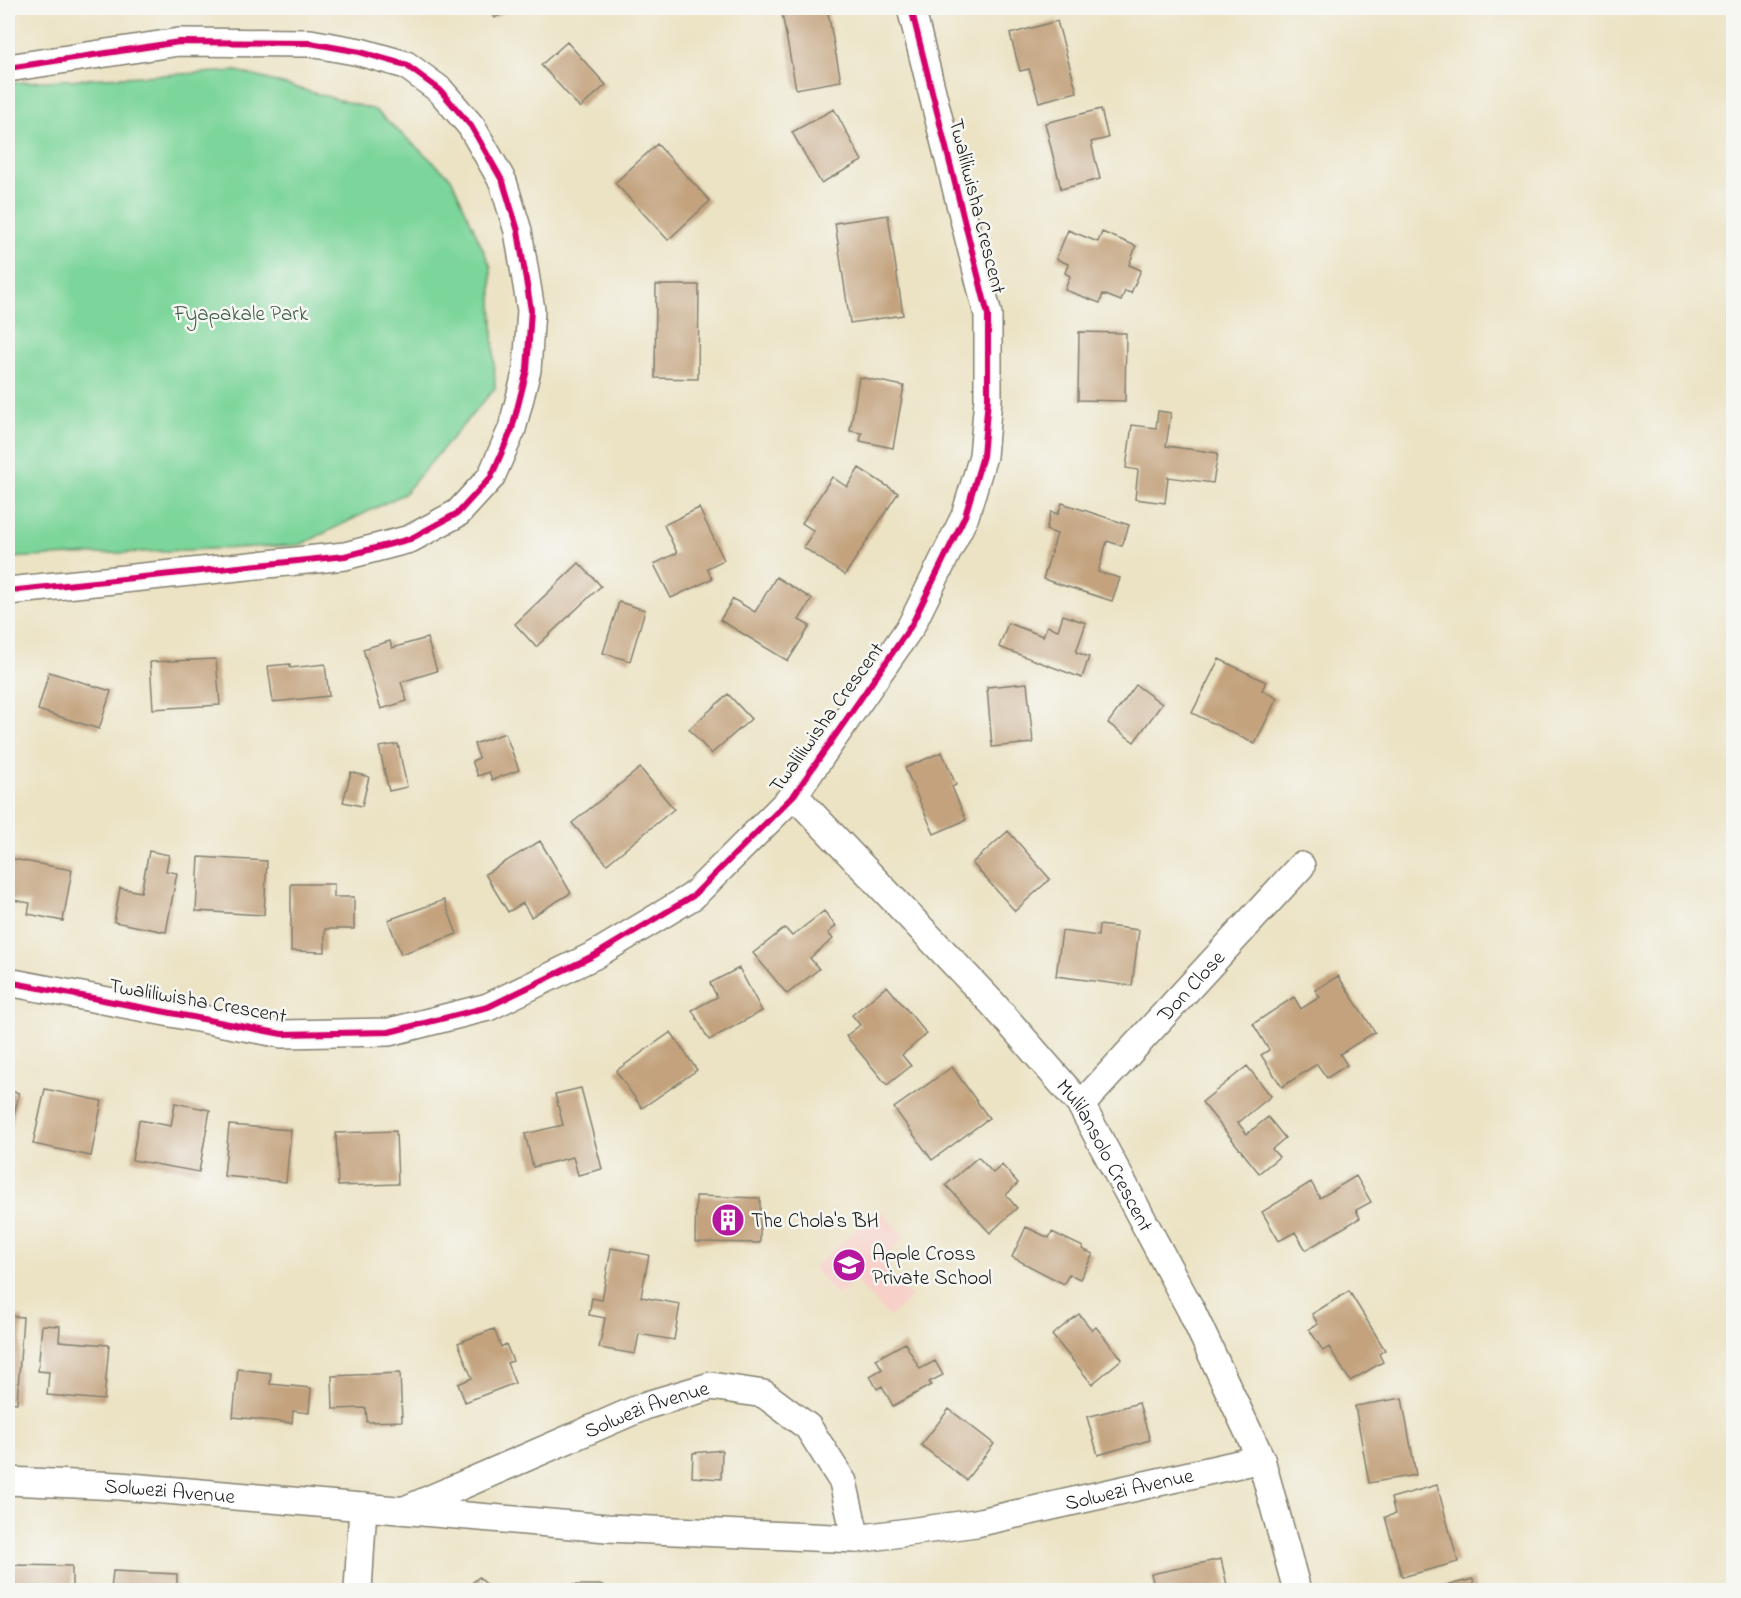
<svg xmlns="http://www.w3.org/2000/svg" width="1741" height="1598" viewBox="0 0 1741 1598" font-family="'Indie Flower',sans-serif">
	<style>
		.built { fill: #f7d0c9 }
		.green { fill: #7cd59a; stroke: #4c785b; stroke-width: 1.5 }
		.building { fill: #c3a27d }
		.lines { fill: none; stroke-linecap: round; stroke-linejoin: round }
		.minor-casing { stroke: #848070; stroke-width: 30 }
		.minor { stroke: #fff; stroke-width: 27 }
		.cycleway-casing { stroke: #f6f6f2; stroke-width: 10 }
		.cycleway { stroke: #d6006c; stroke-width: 6 }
		.labels { text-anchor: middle; stroke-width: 5; stroke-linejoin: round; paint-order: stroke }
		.street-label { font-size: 21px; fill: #1c1c1c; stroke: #f6f6f2 }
		.park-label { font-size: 21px; fill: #3e5d48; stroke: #f6f6f2 }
		.poi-label { font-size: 21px; fill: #1c1c1c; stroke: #f6f6f2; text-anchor: start }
	</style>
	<rect width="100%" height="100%" fill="#f6f6f2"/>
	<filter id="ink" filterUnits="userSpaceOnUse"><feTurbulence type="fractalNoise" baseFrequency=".0167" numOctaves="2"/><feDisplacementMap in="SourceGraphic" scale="12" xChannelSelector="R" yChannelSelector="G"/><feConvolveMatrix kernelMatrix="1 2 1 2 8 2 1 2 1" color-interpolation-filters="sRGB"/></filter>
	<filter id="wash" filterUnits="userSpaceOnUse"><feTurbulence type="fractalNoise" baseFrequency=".008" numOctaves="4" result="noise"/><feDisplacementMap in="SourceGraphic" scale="24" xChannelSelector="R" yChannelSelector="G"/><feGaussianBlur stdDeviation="1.35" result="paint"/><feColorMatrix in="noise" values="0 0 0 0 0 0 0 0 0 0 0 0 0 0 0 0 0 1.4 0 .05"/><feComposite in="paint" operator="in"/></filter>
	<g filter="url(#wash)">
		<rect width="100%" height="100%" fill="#ece3c4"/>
		<path class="built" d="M879,1209L905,1237L879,1261L912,1297L889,1317L855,1280L837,1296L813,1268Z"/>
		<path class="green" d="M237,71L375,110L451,178L491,267L495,388L404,494L300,545L8,558V83Z"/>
		<g id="blocks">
			<path class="building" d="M488,8H511L495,18Z
				M781,8H827L841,81L796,89Z
				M1057,21L1077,92L1039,102L1029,69L1020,71L1010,34Z
				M567,42L606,85L580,108L541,65Z
				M834,109L862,161L821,183L792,132Z
				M1101,109L1108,138L1091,142L1100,179L1061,189L1045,123Z
				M657,144L710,201L668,240L615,183Z
				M888,215L903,315L850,323L835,223Z
				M1068,230L1098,242L1102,232L1136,246L1129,265L1141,270L1131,293L1125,291L1121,301L1103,294L1100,303L1065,290L1070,276L1065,273L1068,264L1056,259Z
				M656,285H699L698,379L655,378Z
				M1079,332L1126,333L1125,401L1078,400Z
				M859,377L904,386L893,448L860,441L862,433L850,431Z
				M1158,411L1171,413L1166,446L1218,453L1213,483L1168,477L1165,503L1135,499L1138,470L1126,468L1132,425L1156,428Z
				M859,468L898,493L845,575L803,547L814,531L802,523L832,477L847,487Z
				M1062,503L1129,525L1122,546L1107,541L1098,572L1120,578L1112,601L1043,579L1057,534L1046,530L1051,512L1058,514Z
				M699,508L724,560L707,568L712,579L671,598L654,564L677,553L664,525Z
				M579,563L601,586L536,647L515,624Z
				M776,577L812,599L799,620L810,626L788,661L720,620L733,599L755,612Z
				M619,602L645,610L630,661L603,653Z
				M1063,615L1086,623L1076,652L1089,657L1082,678L999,647L1008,623L1043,636L1047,626L1058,630Z
				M427,638L437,671L401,682L407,701L381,709L363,649L390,641L392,648Z
				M216,659L220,705L153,709L150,662Z
				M1219,659L1266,682L1262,690L1277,698L1255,744L1192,713Z
				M290,664V668L325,664L329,696L273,702L268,666Z
				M49,672L111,691L99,729L38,710Z
				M1027,683L1033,743L992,747L987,687Z
				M1136,685L1162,704L1134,742L1108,723Z
				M728,694L751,719L711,754L689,729Z
				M505,733L519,770L492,780L489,772L478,776L472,761L479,758L474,744Z
				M398,744L407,787L389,791L379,747Z
				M942,752L956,785L952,787L966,820L934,834L905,768Z
				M640,768L674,809L607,864L572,823Z
				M351,772L369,777L362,806L343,802Z
				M1008,831L1050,879L1015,911L972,863Z
				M540,841L571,893L531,917L523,903L508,912L485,874Z
				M149,851L169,855L166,871L177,873L166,932L114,922L120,888L141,892Z
				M199,857L267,861L264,915L196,911Z
				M8,858L72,870L63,921L28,914L30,903L8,899Z
				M291,884H334V897H354V929H325V952L291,951Z
				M444,900L457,934L401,954L388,920Z
				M824,911L836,926L828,933L833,939L810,958L819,969L787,994L753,953L785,928L792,936Z
				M1099,925L1139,930L1132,986L1056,976L1062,931L1098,936Z
				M739,968L762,1011L709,1040L692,1010L717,997L710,983Z
				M1338,976L1375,1032L1340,1054L1347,1065L1327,1078L1317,1064L1282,1087L1261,1055L1269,1050L1253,1024L1294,997L1301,1009L1320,997L1315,990Z
				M887,986L927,1034L902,1055L911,1066L887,1085L846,1036L860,1025L852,1015Z
				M671,1032L697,1070L642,1108L616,1071Z
				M1247,1066L1271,1096L1238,1123L1247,1134L1268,1117L1285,1138L1272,1149L1279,1157L1259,1173L1202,1102Z
				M952,1067L989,1118L932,1160L894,1108Z
				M581,1088L602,1169L578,1175L573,1157L533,1167L525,1134L563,1125L555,1094Z
				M45,1089L102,1101L91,1156L33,1144Z
				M8,1091L19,1093L8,1142Z
				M175,1103L210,1110L199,1172L132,1160L139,1120L171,1126Z
				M229,1125L291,1130L286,1182L224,1176Z
				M396,1131L398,1184L338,1186L336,1133Z
				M978,1157L993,1173L1002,1165L1018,1183L1006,1195L1017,1208L990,1233L946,1185Z
				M1356,1176L1371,1202L1356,1210L1360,1218L1306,1250L1295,1232L1279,1241L1262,1212L1311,1182L1320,1198Z
				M696,1196L760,1198V1243L695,1242Z
				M1026,1227L1049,1238L1052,1232L1083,1247L1082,1249L1093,1254L1080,1279L1069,1274L1064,1284L1012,1257Z
				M611,1248L649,1255L641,1297L680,1304L674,1340L639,1334L635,1354L599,1348L605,1318L589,1315L592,1298L602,1300Z
				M1349,1291L1385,1350L1379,1354L1383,1362L1350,1381L1329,1347L1323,1351L1309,1329L1318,1324L1312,1314Z
				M1079,1314L1092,1330L1096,1327L1122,1359L1092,1384L1052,1335Z
				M8,1316L23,1317L17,1403L8,1402Z
				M42,1325L60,1326L59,1341L109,1345L104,1400L47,1395L49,1372L38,1371Z
				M494,1329L501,1347L506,1344L513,1361L507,1363L515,1383L465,1402L458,1384L472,1378L458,1343Z
				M905,1343L920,1369L935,1361L943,1375L929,1382L931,1385L893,1406L882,1386L877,1389L870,1376L882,1369L876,1359Z
				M238,1369L271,1373L270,1384L311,1388L309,1413L293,1411L292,1423L233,1417Z
				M400,1373L402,1421L367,1422L366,1408L333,1409L332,1376Z
				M1402,1398L1416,1475L1369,1483L1355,1406Z
				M1139,1403L1150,1440L1098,1455L1087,1417Z
				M949,1409L994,1444L966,1480L921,1445Z
				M722,1450L721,1479L692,1477L693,1453Z
				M1437,1485L1458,1562L1402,1577L1385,1517L1395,1514L1391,1498Z
				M1221,1559L1227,1585L1202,1590H1155L1151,1574Z
				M11,1565L72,1566V1590H11Z
				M113,1571L177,1574V1590H111Z
				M479,1577L492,1590H464Z
				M1473,1579L1476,1590H1429Z
				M567,1585H603V1590H567Z"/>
		</g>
	</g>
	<g filter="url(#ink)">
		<use href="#blocks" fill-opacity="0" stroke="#848070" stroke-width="1.5"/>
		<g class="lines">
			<defs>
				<g id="minor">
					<path d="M8,68L179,42L310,43L360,52L406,65L440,90L471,126L503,182L518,231L531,310L527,370L512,429L491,477L458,513L410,539L345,556L8,591"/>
					<path id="s1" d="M794,795L993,1004L1081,1105L1191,1310L1261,1459L1297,1590"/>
					<path d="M8,982L282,1034L389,1032L488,1007L595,955L693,896L794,795L911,626L965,516L983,456L988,399V315L911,8"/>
					<path id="s2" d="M1081,1105L1301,866"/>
					<path id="s3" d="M8,1481L119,1486L607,1528L856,1539L976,1523L1261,1459"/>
					<path id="s4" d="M405,1510L647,1405L711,1386L764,1394L808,1427L843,1482L856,1539"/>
					<path d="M358,1590L363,1507"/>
				</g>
			</defs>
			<use href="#minor" class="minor-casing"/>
			<use href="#minor" class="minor"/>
			<defs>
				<path id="cycleway" d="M8,68L179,42L310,43L360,52L406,65L440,90L471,126L503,182L518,231L531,310L527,370L512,429L491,477L458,513L410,539L345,556L8,591
					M8,982L282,1034L389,1032L488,1007L595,955L693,896L794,795L911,626L965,516L983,456L988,399V315L911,8"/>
			</defs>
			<use href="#cycleway" class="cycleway-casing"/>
			<use href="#cycleway" class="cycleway"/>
		</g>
	</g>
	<defs>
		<symbol id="building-disc" viewBox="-11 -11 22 22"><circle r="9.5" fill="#b5179e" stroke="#f6f6f2"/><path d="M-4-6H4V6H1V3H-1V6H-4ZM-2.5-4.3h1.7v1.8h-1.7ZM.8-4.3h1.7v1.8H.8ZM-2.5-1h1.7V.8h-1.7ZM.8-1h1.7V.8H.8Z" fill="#fff"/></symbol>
		<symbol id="school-disc" viewBox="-11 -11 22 22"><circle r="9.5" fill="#b5179e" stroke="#f6f6f2"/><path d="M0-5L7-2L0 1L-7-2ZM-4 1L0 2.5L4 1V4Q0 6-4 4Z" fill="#fff"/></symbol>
	</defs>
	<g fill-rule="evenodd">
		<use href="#building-disc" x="709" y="1201" width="38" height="38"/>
		<use href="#school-disc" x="830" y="1246" width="38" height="38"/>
	</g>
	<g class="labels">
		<g class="street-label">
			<text transform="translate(978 206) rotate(76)" y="7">Twaliliwisha Crescent</text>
			<text transform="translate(826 717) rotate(-54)" y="7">Twaliliwisha Crescent</text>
			<text dy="7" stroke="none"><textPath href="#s2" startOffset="162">Don Close</textPath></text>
			<text transform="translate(198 1000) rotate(10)" y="7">Twaliliwisha Crescent</text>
			<text dy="7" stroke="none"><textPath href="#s1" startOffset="478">Mulilansolo Crescent</textPath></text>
			<text dy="7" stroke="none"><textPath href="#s4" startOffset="262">Solwezi Avenue</textPath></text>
			<text dy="7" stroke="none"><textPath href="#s3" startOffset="1128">Solwezi Avenue</textPath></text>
			<text dy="7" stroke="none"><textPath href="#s3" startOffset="162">Solwezi Avenue</textPath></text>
		</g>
		<g class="park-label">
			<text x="241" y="320">Fyapakale Park</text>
		</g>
		<g class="poi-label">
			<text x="751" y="1227">The Chola's BH</text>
			<text x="872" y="1260">Apple Cross<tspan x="872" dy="24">Private School</tspan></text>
		</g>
	</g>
	<rect width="1741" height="1598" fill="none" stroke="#f6f6f2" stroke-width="30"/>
</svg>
